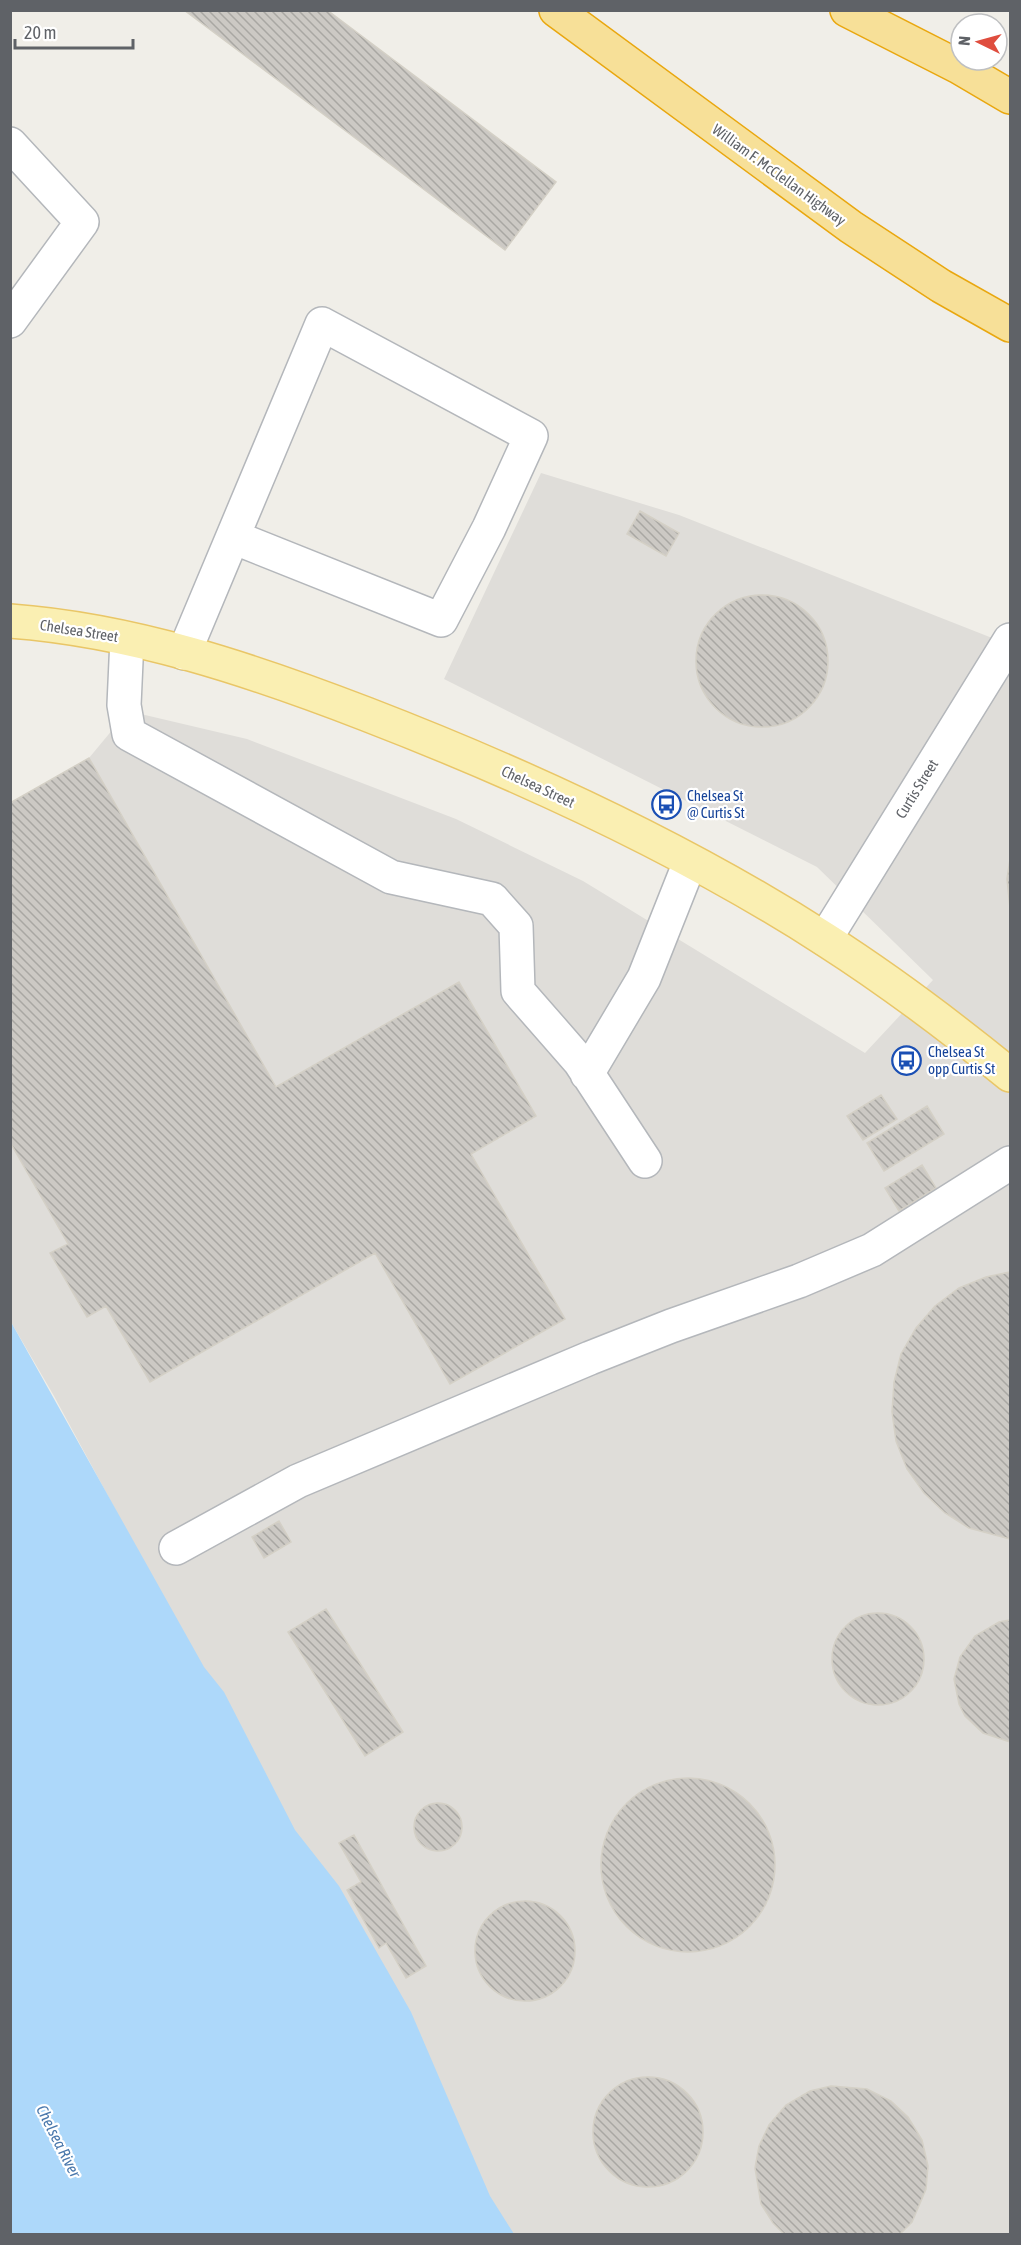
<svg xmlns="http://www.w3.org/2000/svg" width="1021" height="2245" viewBox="0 0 1021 2245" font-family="'Asap Condensed',sans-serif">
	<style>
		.industrial { fill: #dfddd9 }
		.water { fill: #add8fa }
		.building { fill: url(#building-back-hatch); stroke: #d4d0c6; stroke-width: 1.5 }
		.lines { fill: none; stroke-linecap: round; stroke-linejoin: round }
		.minor-casing { stroke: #b4b7bb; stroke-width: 36 }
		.major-casing { stroke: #e9c667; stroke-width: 36 }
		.highway-casing { stroke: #e9a70f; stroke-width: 36 }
		.minor { stroke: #fff; stroke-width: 33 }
		.major { stroke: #faefb2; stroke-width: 33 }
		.highway { stroke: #f7e098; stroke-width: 33 }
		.labels { text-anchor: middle; stroke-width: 4.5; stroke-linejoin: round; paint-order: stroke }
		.street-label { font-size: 15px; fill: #5f6267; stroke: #fff }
		.transit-label { font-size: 15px; fill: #164399; stroke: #fff; text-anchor: start }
		.water-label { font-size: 16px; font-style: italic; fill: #4a78ac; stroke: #fff }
	</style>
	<defs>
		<pattern id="building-back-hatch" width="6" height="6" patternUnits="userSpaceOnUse" patternTransform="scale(1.5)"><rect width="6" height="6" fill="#ccc9c4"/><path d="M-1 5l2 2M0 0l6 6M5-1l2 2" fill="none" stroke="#a9a7a3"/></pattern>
	</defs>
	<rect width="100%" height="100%" fill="#f0eee8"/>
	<path class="industrial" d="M541,473L679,515L1010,645V2234H507L54,1396L11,1322L10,803L89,758L128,711L247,739L456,819L583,881L865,1053L933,980L817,867L444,679Z"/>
	<path class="water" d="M11,1322L204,1667L224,1692L295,1830L339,1886L411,2012L490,2196L514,2234H11Z"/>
	<path class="building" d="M184,10H327L556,182L505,250Z
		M640,511L679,533L666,556L627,534Z
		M696 661a66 66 0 1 1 132 0a66 66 0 1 1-132 0Z
		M89,758L276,1087L459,982L536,1116L471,1154L565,1319L450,1384L375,1253L150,1382L106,1306L87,1317L50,1253L68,1244L10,1142V803Z
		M1010,859V908L1007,879Z
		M881,1095L897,1119L863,1140L847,1116Z
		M927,1106L944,1134L884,1171L867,1143Z
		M922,1165L936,1188L899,1211L885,1188Z
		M1010,1272V1539L969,1528L945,1513L924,1493L907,1469L896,1441L892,1412L894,1382L901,1354L916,1328L935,1306L959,1288L986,1277Z
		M279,1521L291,1542L264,1558L252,1537Z
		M326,1609L403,1732L365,1756L288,1632Z
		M832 1659a46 46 0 1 1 92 0a46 46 0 1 1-92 0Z
		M1010,1620V1742L983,1733L965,1716L959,1704L954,1679L960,1657L975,1636L999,1622Z
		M601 1865a87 87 0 1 1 174 0a87 87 0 1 1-174 0Z
		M414 1827a24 24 0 1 1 48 0a24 24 0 1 1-48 0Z
		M354,1835L426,1966L406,1978L386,1943L379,1948L347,1890L361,1882L339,1843Z
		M475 1951a50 50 0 1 1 100 0a50 50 0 1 1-100 0Z
		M593 2132a55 55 0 1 1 110 0a55 55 0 1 1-110 0Z
		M831,2086L867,2089L891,2101L908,2117L922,2140L928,2166L926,2189L912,2222L900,2234H784L773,2223L761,2204L755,2168L759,2146L769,2125L786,2105L810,2091Z"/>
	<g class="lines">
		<defs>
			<path id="minor" d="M10,144L82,222L10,321
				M127,639L124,705L129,734L391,877L492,899L516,926L518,991L580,1062L645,1161
				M184,653L322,324L531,436L489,528L441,620L233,537
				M825,939L1010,640
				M587,1074L644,978L690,862
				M176,1548L298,1481L590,1358L671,1326L799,1281L872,1250L1010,1163"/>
			<path id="major" d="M10,621C133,630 252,670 366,714C524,775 683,848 826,940C890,981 951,1027 1010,1075"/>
			<path id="highway" d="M556,10L851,227L941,286L1010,325
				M847,10L959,67L1010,97"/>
		</defs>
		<use href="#minor" class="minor-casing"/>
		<use href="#major" class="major-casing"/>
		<use href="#highway" class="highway-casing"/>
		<use href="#minor" class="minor"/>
		<use href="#major" class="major"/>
		<use href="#highway" class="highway"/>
	</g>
	<defs>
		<symbol id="bus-ring" viewBox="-11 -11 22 22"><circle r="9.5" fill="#fff" stroke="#1a4fb4" stroke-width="1.5"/><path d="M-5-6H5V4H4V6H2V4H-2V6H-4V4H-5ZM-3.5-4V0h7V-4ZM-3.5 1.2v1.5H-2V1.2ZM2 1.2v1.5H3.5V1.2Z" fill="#1a4fb4"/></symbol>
	</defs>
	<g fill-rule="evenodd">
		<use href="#bus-ring" x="650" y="788" width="33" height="33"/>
		<use href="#bus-ring" x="890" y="1044" width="33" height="33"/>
	</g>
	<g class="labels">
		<g class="street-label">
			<text transform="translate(779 175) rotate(36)" y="5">William F. McClellan Highway</text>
			<text transform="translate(79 631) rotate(9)" y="5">Chelsea Street</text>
			<text transform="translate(538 787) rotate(25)" y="5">Chelsea Street</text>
			<text transform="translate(917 789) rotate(-58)" y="5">Curtis Street</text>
		</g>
		<g class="transit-label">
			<text x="687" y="801">Chelsea St<tspan x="687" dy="17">@ Curtis St</tspan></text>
			<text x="928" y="1057">Chelsea St<tspan x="928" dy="17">opp Curtis St</tspan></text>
		</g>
		<g class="water-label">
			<text transform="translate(59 2141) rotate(63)" y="6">Chelsea River</text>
		</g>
	</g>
	<rect width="1021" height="2245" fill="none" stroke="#5f6267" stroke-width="24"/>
	<g transform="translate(979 42) rotate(275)"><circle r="28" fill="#ffffff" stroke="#bfc0c2" stroke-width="1.5"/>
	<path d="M0-4.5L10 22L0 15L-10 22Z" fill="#df4d3e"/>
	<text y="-9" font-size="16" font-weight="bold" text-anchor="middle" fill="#5f6267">N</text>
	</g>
	<path d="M15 39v9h118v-9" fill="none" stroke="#5f6267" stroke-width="3"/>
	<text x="24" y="39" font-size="18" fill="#5f6267" stroke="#ffffff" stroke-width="4.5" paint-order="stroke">20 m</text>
</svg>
